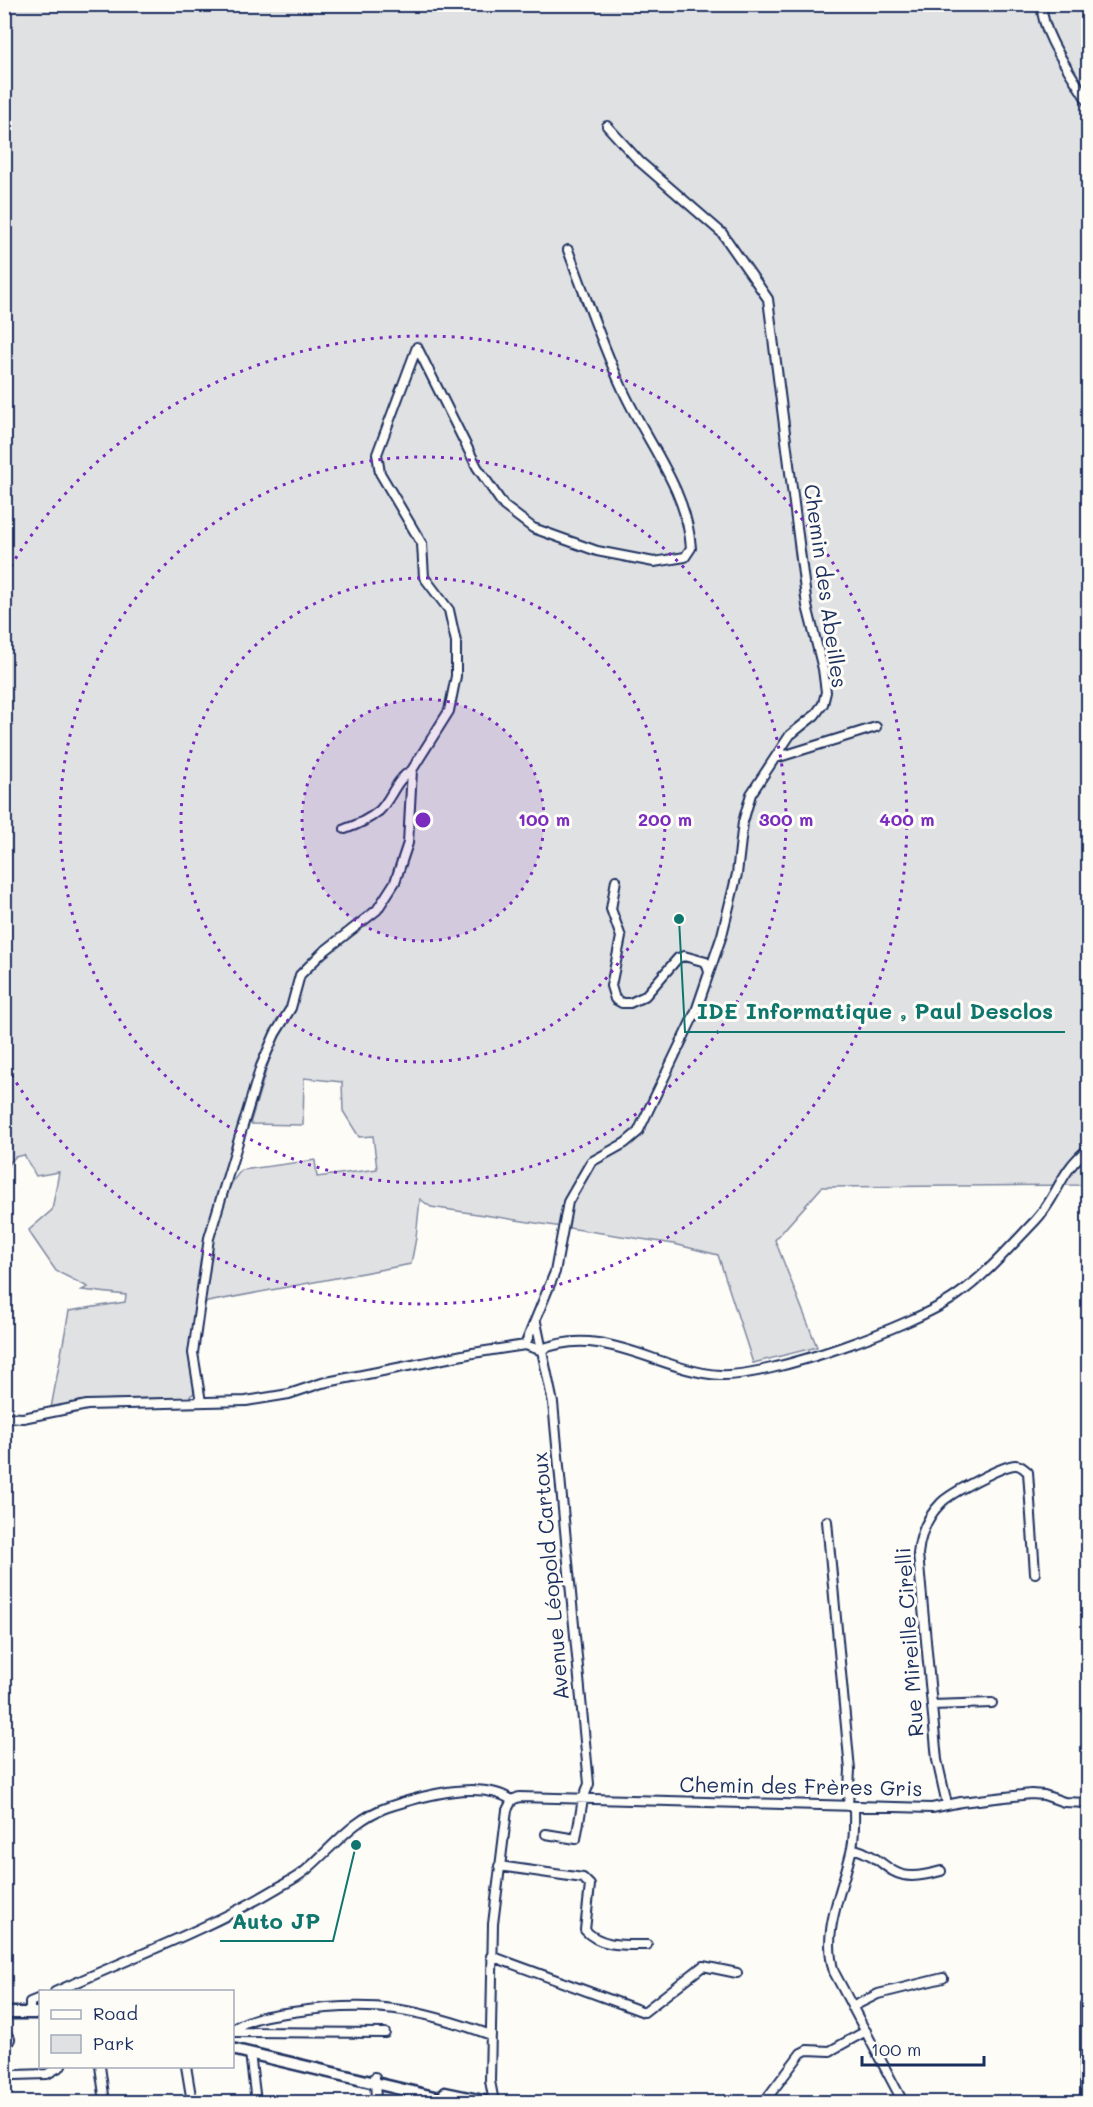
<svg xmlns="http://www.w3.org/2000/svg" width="1093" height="2107" viewBox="0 0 1093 2107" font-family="Mali,sans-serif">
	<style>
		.green { fill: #e0e1e3; stroke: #7e88a0; stroke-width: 1.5 }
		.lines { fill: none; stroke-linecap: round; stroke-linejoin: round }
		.minor-casing { stroke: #1b2f5e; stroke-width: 12 }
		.secondary-casing { stroke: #1b2f5e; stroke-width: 15 }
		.minor { stroke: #fdfcf7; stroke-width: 8 }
		.secondary { stroke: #fdfcf7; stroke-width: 10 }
		.ring { fill: none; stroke: #7b2cbf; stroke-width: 3; stroke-dasharray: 3 6 }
		.labels { text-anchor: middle; stroke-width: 6; stroke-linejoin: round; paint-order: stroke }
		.street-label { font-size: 21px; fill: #1b2f5e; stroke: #fdfcf7 }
		.centre { fill: #7b2cbf; stroke: #fdfcf7; stroke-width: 3 }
		.ring-label { font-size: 18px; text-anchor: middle; font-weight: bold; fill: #7b2cbf; stroke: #fdfcf7; stroke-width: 6; stroke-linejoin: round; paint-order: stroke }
		.leader { fill: none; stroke: #0f766e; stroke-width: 2 }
		.callout-dot { fill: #0f766e; stroke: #fdfcf7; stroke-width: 2 }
		.callout-label { font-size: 22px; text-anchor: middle; font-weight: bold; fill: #0f766e; stroke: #fdfcf7; stroke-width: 6; stroke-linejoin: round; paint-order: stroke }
	</style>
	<rect width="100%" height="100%" fill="#fdfcf7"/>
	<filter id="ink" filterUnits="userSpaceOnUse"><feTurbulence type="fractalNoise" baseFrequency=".0167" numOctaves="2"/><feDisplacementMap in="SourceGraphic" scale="12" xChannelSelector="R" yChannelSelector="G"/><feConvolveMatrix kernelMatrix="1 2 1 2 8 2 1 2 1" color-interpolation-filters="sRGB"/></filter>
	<g filter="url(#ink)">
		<path class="green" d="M4,5H1088V1185L822,1187L775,1240L817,1347L753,1363L718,1255L674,1244L431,1207L420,1199L416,1238L411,1264L202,1303C208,1270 217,1192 242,1170L315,1160L317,1177L377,1169L373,1136L359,1137L343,1111L342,1082L304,1078L303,1125L250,1124L273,1047L268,1038L204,1259L195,1301L191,1350L195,1392L189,1397L99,1400L51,1408L69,1311L125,1302L126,1295L82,1290L88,1287L56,1271L32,1236L29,1230L52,1210L59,1172L36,1176L24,1155L15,1157L5,1169Z"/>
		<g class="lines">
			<defs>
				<path id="minor" d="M1042,4C1040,33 1074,77 1088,102
					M776,758L876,727
					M345,829C357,825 369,819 379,811C392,798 395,780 412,770
					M616,880L611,909L621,937L611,986L615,999L622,1003H630L645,996L678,958L684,956L706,962L709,972
					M536,1322L553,1403L589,1784L583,1799L576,1839L546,1834
					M525,1345L555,1272L568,1202L591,1162L625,1143L638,1132L696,1011L722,935L737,874L743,822L751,794L790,735L815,715L823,704L826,692L823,669L807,606L768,299L722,233L639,161L607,126
					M540,1350C604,1323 658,1371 720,1375C769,1378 915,1325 956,1296C985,1276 1010,1247 1035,1221C1058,1197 1059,1172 1088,1149
					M201,1402L193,1353L209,1238L261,1066L275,1034L291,1008L300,975L322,953L377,910L395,882L408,843L412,770L449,711L456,676V642L449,610L424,577L422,544L380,473L377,454L417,347L477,467L504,506L533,528L597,551L654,562L685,557L691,548C687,489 647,443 623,390C602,345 586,297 568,250
					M4,1417L23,1418L87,1405L246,1401L289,1394L322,1383L473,1353L525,1345L540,1350
					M827,1521L850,1770L848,1806
					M932,1705L992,1703
					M512,1800L519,1797L932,1808L961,1802L1031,1794L1044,1795L1064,1802L1088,1803
					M947,1804L937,1760L918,1554C920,1534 927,1517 941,1503C949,1494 1005,1464 1016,1465C1021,1465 1024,1469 1028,1472L1035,1573
					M854,1806C854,1820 855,1834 852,1848C843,1890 821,1930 834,1972L903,2102
					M852,1848C895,1860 884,1887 941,1871
					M499,1866L583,1878L590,1885L585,1930C600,1947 625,1945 647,1945
					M491,1956L644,2012L703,1966L737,1973
					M55,1992C130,1958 209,1929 279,1887C288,1882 298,1877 306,1870C332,1848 354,1818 388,1807C422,1796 480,1779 512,1800
					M1085,2004V2102
					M852,2007L878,1994L943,1978
					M30,2012V2002L40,1998
					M232,2030C251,2017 271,2015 293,2012C373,2000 416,2008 491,2035
					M4,2031L10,2039L4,2052
					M232,2032L385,2033
					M250,2053L256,2102
					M100,2066L105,2102
					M186,2066L192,2102
					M15,2075L47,2074L61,2066
					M375,2077L376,2102
					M494,2102L490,2081L493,1924L507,1810L512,1800
					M764,2102L801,2053L807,2050L830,2051L866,2031"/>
				<path id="secondary" d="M4,2013H40
					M232,2049L455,2102
					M445,2093L488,2102"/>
			</defs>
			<use href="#minor" class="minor-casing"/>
			<use href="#secondary" class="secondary-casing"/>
			<use href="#minor" class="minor"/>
			<use href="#secondary" class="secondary"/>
		</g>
	</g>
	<circle cx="423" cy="820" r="121" fill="#7b2cbf" fill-opacity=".12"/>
	<g class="ring">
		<circle cx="423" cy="820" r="121"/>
		<circle cx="423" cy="820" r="242"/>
		<circle cx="423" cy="820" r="363"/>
		<path d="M6 574A484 484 0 1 1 6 1066"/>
	</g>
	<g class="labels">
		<g class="street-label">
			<text transform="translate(825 586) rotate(82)" y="7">Chemin des Abeilles</text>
			<text transform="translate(551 1576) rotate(-95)" y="7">Avenue Léopold Cartoux</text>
			<text transform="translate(910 1642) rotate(-94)" y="7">Rue Mireille Cirelli</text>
			<text transform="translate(801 1787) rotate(1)" y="7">Chemin des Frères Gris</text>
		</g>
	</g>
	<circle cx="423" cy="820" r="9" class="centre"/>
	<g class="ring-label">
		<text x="544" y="826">100 m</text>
		<text x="665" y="826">200 m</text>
		<text x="786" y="826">300 m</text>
		<text x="907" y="826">400 m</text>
	</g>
	<path class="leader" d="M679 919L685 1032H1065M356 1845L333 1941H220"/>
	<g class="callout-dot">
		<circle cx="679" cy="919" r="6"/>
		<circle cx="356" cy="1845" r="6"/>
	</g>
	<g class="callout-label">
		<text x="875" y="1019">IDE Informatique , Paul Desclos</text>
		<text x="276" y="1929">Auto JP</text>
	</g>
	<rect width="1093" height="2107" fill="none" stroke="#fdfcf7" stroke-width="24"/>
	<rect x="12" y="12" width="1069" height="2083" fill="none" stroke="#1b2f5e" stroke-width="2" filter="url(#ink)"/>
	<rect x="39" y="1990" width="195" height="78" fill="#fdfcf7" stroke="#a3aaba" stroke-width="1.5"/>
	<rect x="51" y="2010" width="30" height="9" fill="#fdfcf7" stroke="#a3aaba" stroke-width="1.5"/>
	<text x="93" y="2020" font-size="18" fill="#1b2f5e">Road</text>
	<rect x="51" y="2035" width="30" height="18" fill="#e0e1e3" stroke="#a3aaba" stroke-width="1.5"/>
	<text x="93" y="2050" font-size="18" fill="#1b2f5e">Park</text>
	<path d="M862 2056v9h122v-9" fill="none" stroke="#1b2f5e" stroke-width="3"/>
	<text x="871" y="2056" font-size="18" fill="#1b2f5e" stroke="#fdfcf7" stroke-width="4.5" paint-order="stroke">100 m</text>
</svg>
